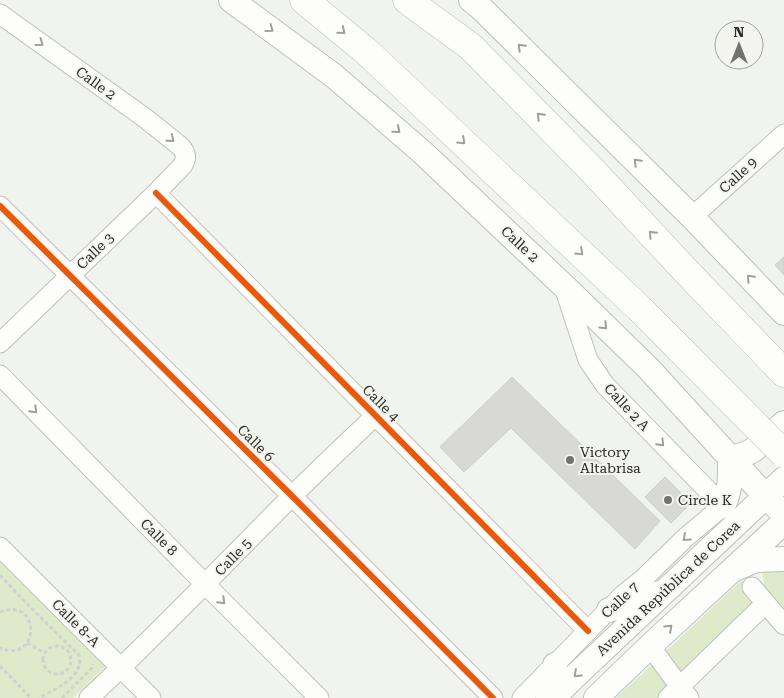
<svg xmlns="http://www.w3.org/2000/svg" width="784" height="698" viewBox="0 0 784 698" font-family="'Roboto Serif',serif">
	<style>
		.green { fill: #dfeacb }
		.building { fill: #d8d9d5; stroke: #cdcfcb }
		.lines { fill: none; stroke-linecap: round; stroke-linejoin: round }
		.minor-casing { stroke: #bec0bc; stroke-width: 21 }
		.major-casing { stroke: #bec0bc; stroke-width: 26 }
		.highway-casing { stroke: #bec0bc; stroke-width: 29 }
		.path { stroke: #d1d1d1; stroke-width: 3; stroke-dasharray: 4 2.5; stroke-linecap: butt }
		.minor { stroke: #fdfdfc; stroke-width: 19 }
		.major { stroke: #fdfdfc; stroke-width: 24 }
		.highway { stroke: #fdfdfc; stroke-width: 28 }
		.highway-bridge-casing { stroke: #bec0bc; stroke-width: 29; stroke-linecap: butt }
		.highway-bridge { stroke: #fdfdfc; stroke-width: 28 }
		.cycleway-casing { stroke: #f2f4ed; stroke-width: 9 }
		.cycleway { stroke: #e8590c; stroke-width: 6 }
		.oneway { stroke: #9e9f9e }
		.poi-dot { fill: #70726f; stroke: #f2f4ed; stroke-width: 2 }
		.labels { text-anchor: middle; stroke-width: 4; stroke-linejoin: round; paint-order: stroke }
		.street-label { font-size: 14px; fill: #2b2c2a; stroke: #f2f4ed }
		.poi-label { font-size: 14px; fill: #2b2c2a; stroke: #f2f4ed; text-anchor: start }
	</style>
	<rect width="100%" height="100%" fill="#f1f3ee"/>
	<path class="green" d="M0,560L107,665L73,698H0Z
		M784,560V613L765,591L762,569Z
		M742,580L755,603L659,698H616Z"/>
	<path class="building" d="M784,257V275L775,265Z
		M512,377L660,521L635,549L511,428L464,472L440,447Z
		M665,477L691,503L671,523L645,497Z"/>
	<g class="lines">
		<defs>
			<path id="minor" d="M0,14L145,118L180,146C186,152 187,158 183,165L156,193L0,343
				M156,193L588,631
				M0,206L292,496L493,698
				M692,217L784,134
				M0,375L206,585L319,698
				M0,547L151,698
				M752,587L784,625
				M650,646L680,687L689,698
				M89,698C159,633 224,564 291,497C319,469 348,442 376,415
				M522,698L623,595L643,579L685,538L723,506L605,385L588,360L564,287
				M668,698L765,604"/>
			<path id="major" d="M231,0L334,76L422,152L564,286L649,369L766,497L784,514
				M471,0L482,9L692,217L784,313
				M723,506C731,490 730,476 730,458L742,455L752,451L784,423
				M737,568L756,560L784,559
				M609,610L659,593
				M548,698L555,665
				M553,698L572,679L784,479
				M596,698L650,646L784,522"/>
			<path id="highway" d="M304,0L367,52L639,308
				M407,0L471,47L590,168L685,270L784,373"/>
		</defs>
		<use href="#minor" class="minor-casing"/>
		<use href="#major" class="major-casing"/>
		<use href="#highway" class="highway-casing"/>
		<path class="path" d="M0,575L31,608L79,655C85,677 55,689 39,698
			M0,612C42,596 40,665 0,648
			M27,643L45,653
			M43 660a14 14 0 1 1 28 0a14 14 0 1 1-28 0Z
			M0,666L31,698
			M62,698L92,668L93,664"/>
		<use href="#minor" class="minor"/>
		<use href="#major" class="major"/>
		<use href="#highway" class="highway"/>
		<defs>
			<path id="highway-bridge" d="M639,308L784,454"/>
		</defs>
		<use href="#highway-bridge" class="highway-bridge-casing"/>
		<use href="#highway-bridge" class="highway-bridge"/>
		<defs>
			<path id="cycleway" d="M156,193L588,631
				M0,206L292,496L493,698"/>
		</defs>
		<use href="#cycleway" class="cycleway-casing"/>
		<use href="#cycleway" class="cycleway"/>
	</g>
	<defs><path id="oneway-chevron" d="M-2-3.5L2.5 0L-2 3.5" fill="none" stroke-width="1.6" stroke-linecap="round" stroke-linejoin="round" transform="scale(1.25)"/></defs>
	<g class="oneway">
		<use href="#oneway-chevron" transform="translate(270 29) rotate(36)"/>
		<use href="#oneway-chevron" transform="translate(342 31) rotate(39)"/>
		<use href="#oneway-chevron" transform="translate(40 43) rotate(36)"/>
		<use href="#oneway-chevron" transform="translate(521 47) rotate(-135)"/>
		<use href="#oneway-chevron" transform="translate(540 116) rotate(-135)"/>
		<use href="#oneway-chevron" transform="translate(397 130) rotate(41)"/>
		<use href="#oneway-chevron" transform="translate(171 139) rotate(39)"/>
		<use href="#oneway-chevron" transform="translate(462 141) rotate(43)"/>
		<use href="#oneway-chevron" transform="translate(637 162) rotate(-135)"/>
		<use href="#oneway-chevron" transform="translate(652 234) rotate(-133)"/>
		<use href="#oneway-chevron" transform="translate(580 252) rotate(43)"/>
		<use href="#oneway-chevron" transform="translate(750 278) rotate(-133)"/>
		<use href="#oneway-chevron" transform="translate(604 326) rotate(44)"/>
		<use href="#oneway-chevron" transform="translate(34 410) rotate(45)"/>
		<use href="#oneway-chevron" transform="translate(661 443) rotate(46)"/>
		<use href="#oneway-chevron" transform="translate(686 538) rotate(138)"/>
		<use href="#oneway-chevron" transform="translate(222 601) rotate(45)"/>
		<use href="#oneway-chevron" transform="translate(669 628) rotate(-43)"/>
		<use href="#oneway-chevron" transform="translate(577 674) rotate(137)"/>
	</g>
	<g class="poi-dot">
		<circle cx="570" cy="460" r="5"/>
		<circle cx="668" cy="500" r="5"/>
	</g>
	<g class="labels">
		<g class="street-label">
			<text transform="translate(96 83) rotate(36)" y="5">Calle 2</text>
			<text transform="translate(738 175) rotate(-42)" y="5">Calle 9</text>
			<text transform="translate(520 244) rotate(43)" y="5">Calle 2</text>
			<text transform="translate(95 251) rotate(-44)" y="5">Calle 3</text>
			<text transform="translate(381 403) rotate(45)" y="5">Calle 4</text>
			<text transform="translate(627 407) rotate(47)" y="5">Calle 2 A</text>
			<text transform="translate(256 443) rotate(45)" y="5">Calle 6</text>
			<text transform="translate(159 537) rotate(45)" y="5">Calle 8</text>
			<text transform="translate(233 557) rotate(-46)" y="5">Calle 5</text>
			<text transform="translate(668 588) rotate(-43)" y="5">Avenida República de Corea</text>
			<text transform="translate(620 600) rotate(-43)" y="5">Calle 7</text>
			<text transform="translate(76 623) rotate(45)" y="5">Calle 8-A</text>
		</g>
		<g class="poi-label">
			<text x="580" y="457">Victory<tspan x="580" dy="16">Altabrisa</tspan></text>
			<text x="678" y="505">Circle K</text>
		</g>
	</g>
	<g transform="translate(739 45)"><circle r="24" fill="#f2f4ed" stroke="#a2a49f"/>
	<path d="M0-4L9 19L0 12L-9 19Z" fill="#70726f"/>
	<text y="-8" font-size="14" font-weight="bold" text-anchor="middle" fill="#2b2c2a">N</text>
	</g>
</svg>
